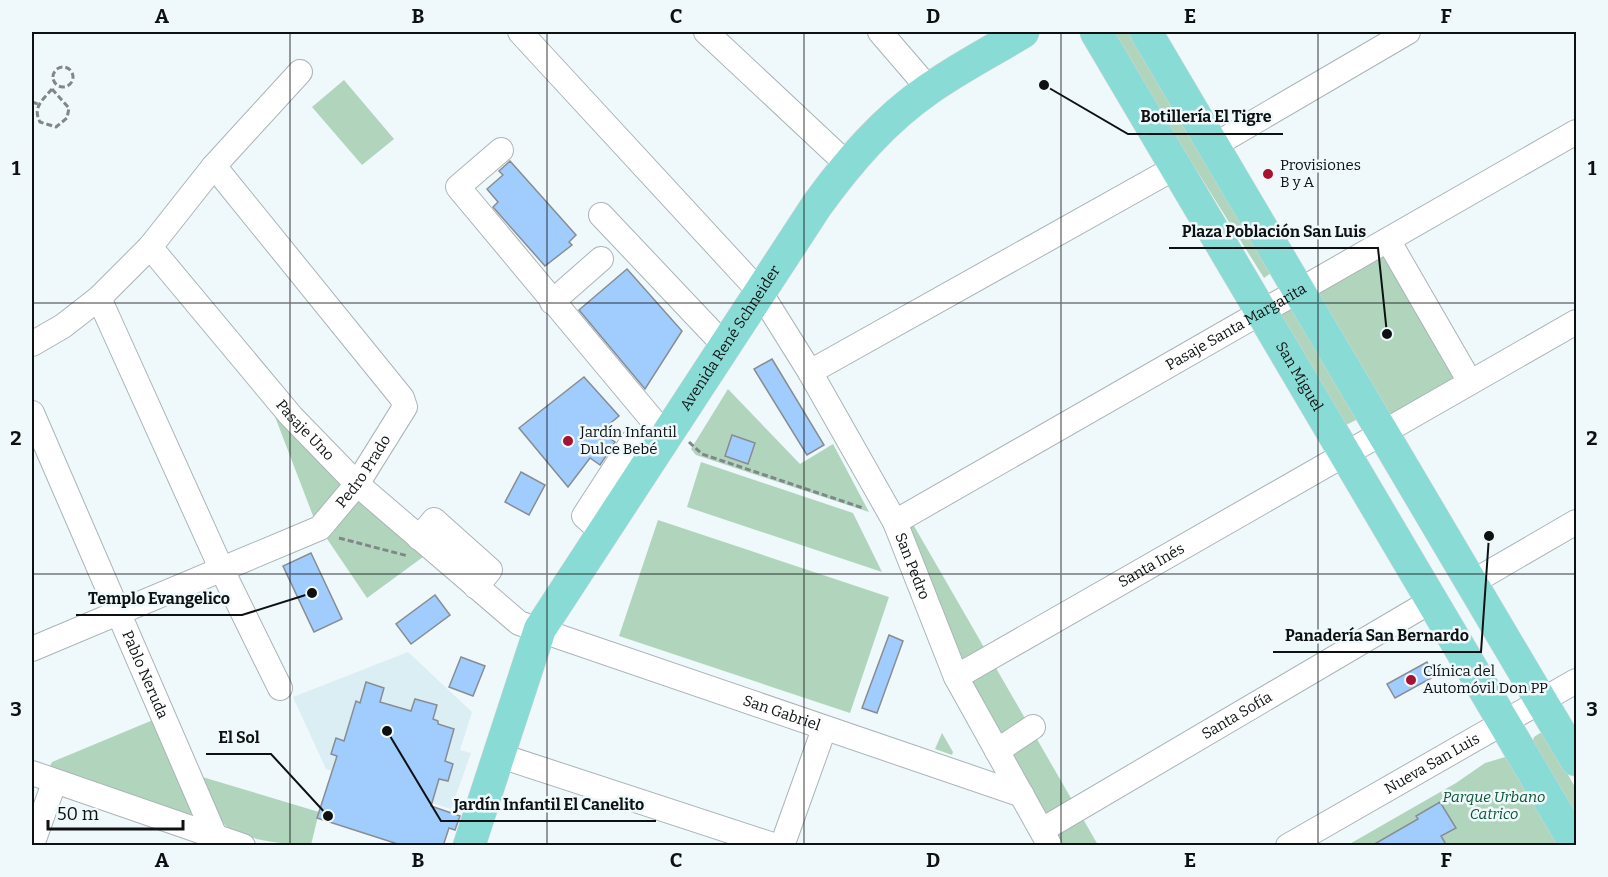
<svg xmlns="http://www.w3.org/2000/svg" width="1608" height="877" viewBox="0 0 1608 877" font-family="Bitter,serif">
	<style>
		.built { fill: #dbeef4 }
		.green { fill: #b0d5bc }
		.building { fill: #a0ccfe; stroke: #888d93; stroke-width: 1.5 }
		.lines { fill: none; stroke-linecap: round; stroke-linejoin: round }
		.minor-casing { stroke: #abb4b7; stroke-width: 26 }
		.major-casing { stroke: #d4d4d4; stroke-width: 33 }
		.path { stroke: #818789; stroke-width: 3; stroke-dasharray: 6 3; stroke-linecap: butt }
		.minor { stroke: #fff; stroke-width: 24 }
		.major { stroke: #89dcd6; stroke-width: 32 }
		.grid { fill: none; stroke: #0e1112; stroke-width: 1.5; stroke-opacity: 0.55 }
		.poi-dot { fill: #a91130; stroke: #eff8fb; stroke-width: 2 }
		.labels { text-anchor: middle; stroke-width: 5; stroke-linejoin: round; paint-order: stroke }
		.poi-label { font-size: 15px; fill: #0e1112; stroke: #eff8fb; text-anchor: start }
		.street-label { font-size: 15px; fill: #0e1112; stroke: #eff8fb }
		.park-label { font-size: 15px; font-style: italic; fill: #0b5632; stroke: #eff8fb }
		.leader { fill: none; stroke: #0e1112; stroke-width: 2 }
		.callout-dot { fill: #0e1112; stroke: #eff8fb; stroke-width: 2 }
		.callout-label { font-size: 16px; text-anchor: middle; font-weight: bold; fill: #0e1112; stroke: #eff8fb; stroke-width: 5; stroke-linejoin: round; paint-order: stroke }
		.neatline { fill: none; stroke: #0e1112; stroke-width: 2 }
		.grid-label { font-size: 20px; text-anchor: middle; font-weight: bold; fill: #0e1112 }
	</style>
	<rect width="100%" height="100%" fill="#eff8fb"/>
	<path class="built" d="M408,652L472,712L460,750L471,753L451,809L326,769L293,697Z"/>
	<path class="green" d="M1110,32H1130L1275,270L1264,278Z
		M344,80L394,139L362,165L312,107Z
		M1385,247L1460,383L1392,424L1315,289Z
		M1293,305L1358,419L1344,426L1279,314Z
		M728,389L800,464L833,444L869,512L696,455L691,449Z
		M278,413L361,500L423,557L367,598L315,521L274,414Z
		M701,462L853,513L882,572L687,507Z
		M910,519L1098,845H1058L951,649L905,523Z
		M658,520L889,597L850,713L619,636Z
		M153,720L193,812L185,819L47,772L52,762Z
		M942,733L953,752L952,755L935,749Z
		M1540,733L1546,735L1576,789V822L1532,744L1534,737Z
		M1512,755L1564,846H1346L1456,783L1485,763Z
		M199,776L319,812L311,845C291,845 239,840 225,825C213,812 207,793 199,776Z"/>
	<path class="building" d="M510,161L576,235L569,242L572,245L545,266L493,207L498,202L487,189L503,175L499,171Z
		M627,269L682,331L645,389L579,310Z
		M772,359L824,445L807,455L754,369Z
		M584,377L619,416L600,432L615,442L600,465L590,458L568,487L519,428Z
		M732,435L755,443L748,464L725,456Z
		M521,472L545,485L529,515L505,502Z
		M311,553L342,619L314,632L283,566Z
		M435,595L450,615L411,644L396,624Z
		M889,635L903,641L877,713L862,708Z
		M461,657L485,666L473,696L449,687Z
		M1427,662L1435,676L1395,698L1387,684Z
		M366,682L384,688L380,702L411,711L415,699L437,705L433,719L438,721V724L454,729L445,761L453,764L448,781L439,779L431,806L460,816L455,830L449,828L443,846H404L317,818L337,756L331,754L336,738L344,741L356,701L360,703Z
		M1440,802L1456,828L1441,836L1447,846H1371L1418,819L1416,816Z"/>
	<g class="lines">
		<defs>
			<g id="minor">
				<path id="s1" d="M520,32L760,292L810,372L895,522L956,677L1050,846"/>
				<path d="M706,32L847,164"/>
				<path d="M880,32L929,89"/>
				<path d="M1213,146L1408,32"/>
				<path d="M501,150L458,187L665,435"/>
				<path d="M601,215L725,346"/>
				<path d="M1388,240L1470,382"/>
				<path id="s2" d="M150,247L291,416L357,484L519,623L1022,795"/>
				<path d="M99,298L221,568L280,688"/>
				<path d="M552,302L601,259"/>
				<path d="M32,344L63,326L99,298L150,247L214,166L300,72"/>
				<path d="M810,372L1178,166"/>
				<path id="s3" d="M32,413L215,836"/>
				<path id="s4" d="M895,522L1576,132"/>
				<path d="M602,532L584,516L632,442L653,452"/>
				<path d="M419,538L434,520L490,570L476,587"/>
				<path d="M1471,583L1576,522"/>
				<path id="s5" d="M32,649L320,528L357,484L405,407L402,398L214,166"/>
				<path id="s6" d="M956,677L1576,322"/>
				<path d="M997,751L1033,727"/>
				<path d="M498,755L776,846"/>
				<path d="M32,773L243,846"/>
				<path id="s7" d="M1042,830L1433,600"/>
				<path d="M32,845L54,783"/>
				<path d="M782,846L824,729"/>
				<path id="s8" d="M1288,846L1576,681"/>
			</g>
			<g id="major">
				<path id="s9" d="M1096,32L1576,845"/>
				<path d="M1146,32L1576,760"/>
				<path id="s10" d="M469,846L540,629L817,205C849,161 884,120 929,89C959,68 992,51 1023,32"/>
			</g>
		</defs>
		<use href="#minor" class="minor-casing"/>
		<use href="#major" class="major-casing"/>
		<path class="path" d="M53 77a10 10 0 1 1 20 0a10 10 0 1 1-20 0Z
			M52,89L69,108L67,118L56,127L40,122C32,107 43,100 52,89Z
			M32,102L38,104
			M689,442L702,454L863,508
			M339,538L408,556"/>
		<use href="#minor" class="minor"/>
		<use href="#major" class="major"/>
	</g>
	<path class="grid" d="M290,32V846M547,32V846M804,32V846M1061,32V846M1318,32V846M32,303H1576M32,574H1576"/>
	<g class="poi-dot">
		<circle cx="1268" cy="174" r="6"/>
		<circle cx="568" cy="441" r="6"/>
		<circle cx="1411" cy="680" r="6"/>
	</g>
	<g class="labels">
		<g class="poi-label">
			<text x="1280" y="170">Provisiones<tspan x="1280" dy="17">B y A</tspan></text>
			<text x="580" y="437">Jardín Infantil<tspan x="580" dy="17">Dulce Bebé</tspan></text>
			<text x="1423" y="676">Clínica del<tspan x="1423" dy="17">Automóvil Don PP</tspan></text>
		</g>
		<g class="street-label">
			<text dy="5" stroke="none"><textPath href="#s4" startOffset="393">Pasaje Santa Margarita</textPath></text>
			<text dy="5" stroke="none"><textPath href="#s10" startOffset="576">Avenida René Schneider</textPath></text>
			<text dy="5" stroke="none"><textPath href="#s9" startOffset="400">San Miguel</textPath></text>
			<text dy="5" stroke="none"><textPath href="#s2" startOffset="240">Pasaje Uno</textPath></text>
			<text dy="5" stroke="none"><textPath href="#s5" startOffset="384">Pedro Prado</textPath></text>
			<text dy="5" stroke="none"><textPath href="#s1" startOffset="668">San Pedro</textPath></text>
			<text dy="5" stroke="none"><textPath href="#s6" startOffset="225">Santa Inés</textPath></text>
			<text dy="5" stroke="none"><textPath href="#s3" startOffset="285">Pablo Neruda</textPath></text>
			<text dy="5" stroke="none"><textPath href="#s2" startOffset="806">San Gabriel</textPath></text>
			<text dy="5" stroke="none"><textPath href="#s7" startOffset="226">Santa Sofía</textPath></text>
			<text dy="5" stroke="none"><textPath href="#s8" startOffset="166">Nueva San Luis</textPath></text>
		</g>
		<g class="park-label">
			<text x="1494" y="802">Parque Urbano<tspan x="1494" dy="17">Catrico</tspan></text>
		</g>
	</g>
	<path class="leader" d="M1044 85L1128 134H1283M1387 334L1378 248H1169M312 593L242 615H76M1489 536L1481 652H1273M328 816L271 754H206M387 731L441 821H656"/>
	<g class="callout-dot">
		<circle cx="1044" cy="85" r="6"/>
		<circle cx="1387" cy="334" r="6"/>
		<circle cx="312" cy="593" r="6"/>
		<circle cx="1489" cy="536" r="6"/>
		<circle cx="328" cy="816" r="6"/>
		<circle cx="387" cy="731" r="6"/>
	</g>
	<g class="callout-label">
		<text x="1206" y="122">Botillería El Tigre</text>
		<text x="1274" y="237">Plaza Población San Luis</text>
		<text x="159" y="604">Templo Evangelico</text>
		<text x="1377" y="641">Panadería San Bernardo</text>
		<text x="239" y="743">El Sol</text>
		<text x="549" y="810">Jardín Infantil El Canelito</text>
	</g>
	<rect width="1608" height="877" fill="none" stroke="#eff8fb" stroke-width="66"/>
	<path d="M48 820v9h135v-9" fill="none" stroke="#0e1112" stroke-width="3"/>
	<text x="57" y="820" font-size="18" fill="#0e1112" stroke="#eff8fb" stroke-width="4.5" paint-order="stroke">50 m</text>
	<rect x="33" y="33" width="1542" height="811" class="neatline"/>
	<g class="grid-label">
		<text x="162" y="23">A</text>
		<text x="418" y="23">B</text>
		<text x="676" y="23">C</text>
		<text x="933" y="23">D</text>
		<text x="1190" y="23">E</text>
		<text x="1446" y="23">F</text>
		<text x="16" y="175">1</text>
		<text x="1592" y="175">1</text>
		<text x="16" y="445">2</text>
		<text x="1592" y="445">2</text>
		<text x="16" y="716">3</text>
		<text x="1592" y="716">3</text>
		<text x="162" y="867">A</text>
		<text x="418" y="867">B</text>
		<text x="676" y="867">C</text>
		<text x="933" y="867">D</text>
		<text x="1190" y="867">E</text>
		<text x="1446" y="867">F</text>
	</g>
</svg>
